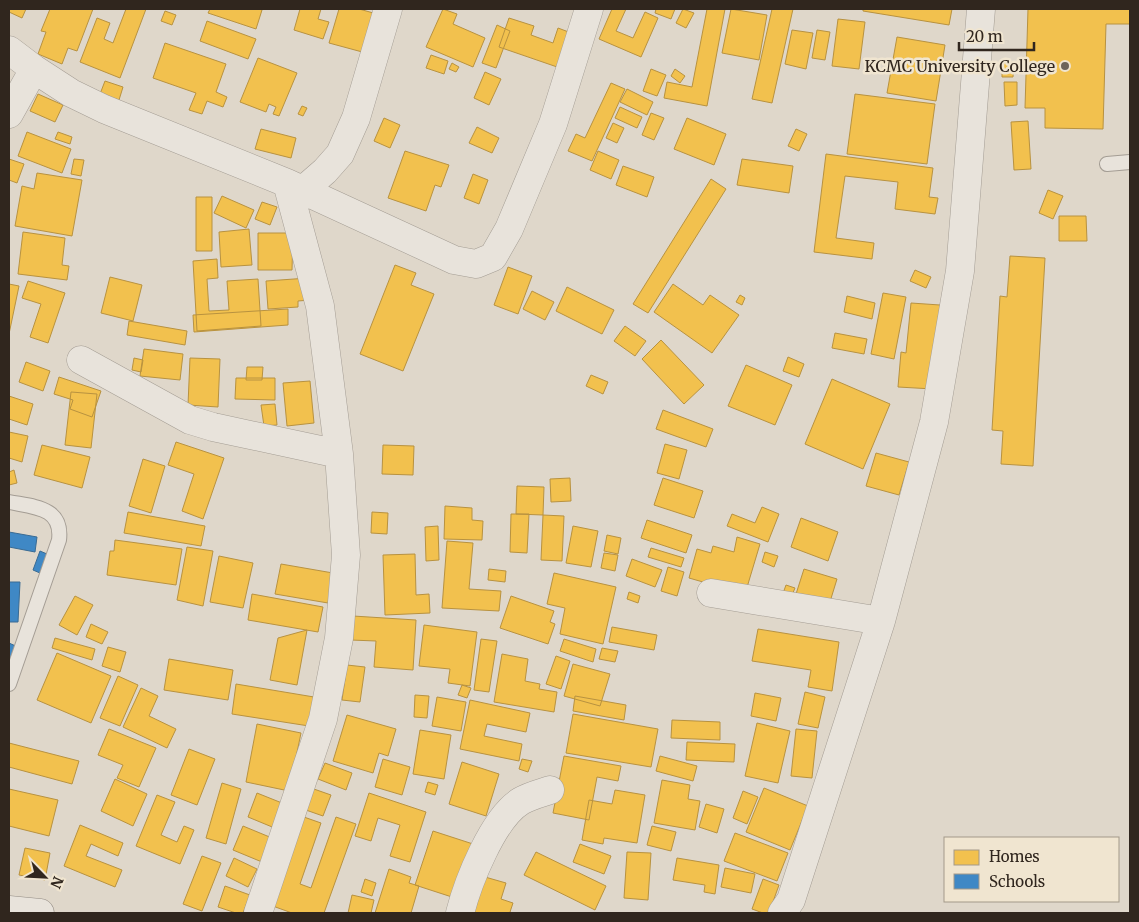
<svg xmlns="http://www.w3.org/2000/svg" width="1139" height="922" viewBox="0 0 1139 922" font-family="Merriweather,serif">
	<style>
		.homes { fill: #f2c14e; stroke: #b89240 }
		.schools { fill: #3f88c5; stroke: #3a6b93 }
		.lines { fill: none; stroke-linecap: round; stroke-linejoin: round }
		.lane-casing { stroke: #a49d94; stroke-width: 16 }
		.street-casing { stroke: #a49d94; stroke-width: 29 }
		.secondary-casing { stroke: #938c84; stroke-width: 29 }
		.lane { stroke: #e8e3db; stroke-width: 14 }
		.street { stroke: #e8e3db; stroke-width: 28 }
		.secondary { stroke: #e8e3db; stroke-width: 28 }
		.poi-dot { fill: #6d645a; stroke: #f0e5d0; stroke-width: 2 }
		.labels { text-anchor: middle; stroke-width: 5; stroke-linejoin: round; paint-order: stroke }
		.poi-label { font-size: 16px; fill: #30261e; stroke: #f0e5d0; text-anchor: end }
	</style>
	<rect width="100%" height="100%" fill="#dfd7ca"/>
	<path class="homes" d="M9,9H26L22,18L9,12Z
		M50,9H93L77,51L68,48L62,64L38,54L46,32L41,31Z
		M126,9H146L120,78L80,62L97,18L110,23L104,39L113,43Z
		M210,9H259L262,10L256,29L208,13Z
		M300,9H321L318,19L329,22L323,39L294,30Z
		M339,9H359L377,14L366,53L329,43Z
		M443,9L457,14L453,24L485,38L473,67L426,47Z
		M612,9H626L616,31L633,38L645,12L658,18L641,57L599,39Z
		M656,9H675L671,19L655,13Z
		M683,9L694,13L686,28L676,23Z
		M707,9H725L707,106L664,98L667,82L692,87Z
		M731,9L767,15L759,60L722,53Z
		M772,9H793L772,103L752,99Z
		M863,9H952L949,25L863,11Z
		M1028,9H1130V24H1106L1103,129L1045,128V108H1025Z
		M165,11L176,15L172,25L161,21Z
		M509,18L534,26L531,35L553,43L558,28L574,34L563,69L499,47Z
		M838,19L865,22L859,69L832,66Z
		M207,21L256,39L248,59L200,41Z
		M497,25L510,31L496,68L482,63Z
		M792,30L813,33L806,69L785,64Z
		M817,30L830,32L825,60L812,58Z
		M897,37L945,45L936,101L887,93Z
		M165,43L226,64L216,92L227,97L223,107L207,101L202,114L189,110L196,93L153,78Z
		M431,55L448,61L444,74L426,68Z
		M258,58L297,73L279,116L273,114L276,107L269,104L266,112L240,102Z
		M1002,61L1014,62L1013,77H1002Z
		M452,63L459,67L456,72L449,69Z
		M651,69L666,75L657,96L643,91Z
		M675,69L685,76L680,83L671,76Z
		M485,72L501,79L489,105L474,98Z
		M105,81L123,87L119,100L100,94Z
		M1004,82H1017V105L1005,106Z
		M611,83L625,89L592,161L568,151L576,134L585,138Z
		M627,89L653,102L647,115L620,102Z
		M38,94L63,105L55,122L30,111Z
		M855,94L935,104L927,164L847,154Z
		M302,106L307,108L303,116L298,114Z
		M620,107L642,117L637,128L615,118Z
		M651,113L664,118L654,140L642,135Z
		M384,118L400,125L390,148L374,141Z
		M687,118L726,134L714,165L674,149Z
		M1028,121L1031,169L1014,170L1011,122Z
		M613,123L624,128L617,143L606,138Z
		M477,127L499,138L492,153L469,143Z
		M261,129L296,138L291,158L255,149Z
		M796,129L807,134L799,151L788,146Z
		M27,132L71,149L62,173L18,156Z
		M58,132L72,137L70,144L55,139Z
		M405,151L449,165L441,187L435,185L426,211L388,198Z
		M598,151L619,160L611,179L590,170Z
		M826,154L933,168L929,197L938,198L935,214L895,209L898,182L845,176L836,238L874,243L872,259L814,252Z
		M9,159L24,164L17,183L9,180Z
		M74,159L84,160L81,176L71,174Z
		M742,159L793,166L789,193L737,185Z
		M623,166L654,177L647,197L616,185Z
		M37,173L82,180L72,236L15,226L22,186L34,189Z
		M473,174L488,180L479,204L464,198Z
		M711,179L726,189L648,313L633,304Z
		M1048,190L1063,196L1053,219L1039,213Z
		M222,196L254,210L246,228L214,213Z
		M196,197H212V251H196Z
		M262,202L277,207L270,225L255,219Z
		M1059,216H1086L1087,241H1059Z
		M249,229L252,265L221,267L219,232Z
		M23,232L65,238L62,265L69,266L67,280L18,274Z
		M258,233H293L292,270H258Z
		M1010,256L1045,258L1033,466L1001,464L1003,431L992,430L1000,296L1007,297Z
		M217,259L218,278L207,279L209,311L229,310L227,281L258,279L261,326L197,331L193,261Z
		M395,265L416,273L411,285L434,294L403,371L360,354Z
		M508,267L532,276L518,314L494,305Z
		M915,270L931,277L926,288L910,281Z
		M110,277L142,285L133,321L101,313Z
		M308,278L310,300L298,301V307L268,309L266,281Z
		M28,281L65,293L48,343L30,337L41,304L22,298Z
		M9,284L19,286L9,334Z
		M673,284L703,305L710,295L739,315L712,353L654,312Z
		M567,287L614,310L602,334L556,311Z
		M532,291L554,302L545,320L523,309Z
		M883,293L906,297L894,359L871,354Z
		M740,295L745,298L742,305L736,302Z
		M847,296L875,303L872,319L844,312Z
		M911,303L940,305L933,389L898,387L901,352L906,353Z
		M288,309V325L194,332L193,315Z
		M129,321L187,331L185,345L127,335Z
		M625,326L646,341L635,356L614,341Z
		M835,333L867,339L864,354L832,348Z
		M661,340L704,385L684,404L642,359Z
		M144,349L183,354L180,380L140,376Z
		M788,357L804,364L799,377L783,371Z
		M134,358L143,360L141,372L132,370Z
		M190,358L220,359L218,407L188,405Z
		M26,362L50,371L43,391L19,382Z
		M746,365L792,385L775,425L728,406Z
		M247,367H263L262,380H246Z
		M591,375L608,382L603,394L586,386Z
		M59,377L101,391L92,417L70,409L73,400L54,394Z
		M236,378H275V400L235,399Z
		M832,379L890,404L863,469L805,444Z
		M310,381L314,423L287,426L283,383Z
		M71,392L97,394L91,448L65,445Z
		M9,396L33,404L27,425L9,419Z
		M275,404L277,425L264,426L261,405Z
		M663,410L713,429L706,447L656,429Z
		M9,432L28,436L22,462L9,458Z
		M176,442L224,458L203,519L182,511L194,474L168,465Z
		M665,444L687,450L679,479L657,473Z
		M42,445L90,457L82,488L34,475Z
		M383,445L414,446L413,475L382,474Z
		M876,453L909,462L899,495L866,486Z
		M143,459L165,466L151,513L129,506Z
		M14,470L17,483L9,485V472Z
		M570,478L571,501L551,502L550,479Z
		M663,478L703,491L694,518L654,505Z
		M517,486L544,487L543,515L516,514Z
		M445,506L472,508V520L483,521L482,540L444,539Z
		M762,507L779,514L768,542L727,526L732,514L755,523Z
		M128,512L205,526L201,546L124,533Z
		M372,512L388,513L387,534L371,533Z
		M511,514H529L527,553L510,552Z
		M543,515L564,516L562,561L541,560Z
		M801,518L838,532L828,561L791,547Z
		M647,520L692,535L686,553L641,538Z
		M438,526L439,560L426,561L425,527Z
		M573,526L598,531L591,567L566,563Z
		M607,535L621,538L618,554L604,551Z
		M737,537L760,544L745,594L689,578L697,549L711,553L713,546L734,552Z
		M115,540L182,549L176,585L107,575L110,551H114Z
		M447,541L473,543L469,589L501,591L499,611L442,608Z
		M187,547L213,551L203,606L177,600Z
		M651,548L684,558L681,567L648,557Z
		M765,552L778,556L774,567L762,562Z
		M604,553L618,555L615,571L601,568Z
		M415,554L416,595L429,594L430,613L385,615L383,555Z
		M219,556L253,563L243,608L210,602Z
		M632,559L662,570L655,587L626,576Z
		M281,564L333,573L328,603L275,594Z
		M668,567L684,572L677,596L661,591Z
		M489,569L506,571L505,582L488,580Z
		M804,569L837,579L829,605L796,594Z
		M554,573L616,587L603,644L560,634L565,608L547,604Z
		M786,585L795,588L790,600L782,596Z
		M629,592L640,596L638,603L627,599Z
		M252,594L323,607L318,632L248,620Z
		M75,596L93,605L77,635L59,625Z
		M511,596L554,611L550,622L555,624L548,644L500,628Z
		M353,616L416,620L413,670L374,667L376,641L351,640Z
		M91,624L108,632L102,644L86,637Z
		M424,625L477,632L470,686L448,683L450,669L419,666Z
		M612,627L657,635L654,650L609,642Z
		M758,629L839,642L832,691L808,687L811,670L752,661Z
		M307,630L297,685L270,680L278,638Z
		M55,638L95,649L92,660L52,648Z
		M481,639L497,641L489,692L474,690Z
		M564,639L596,649L593,662L560,651Z
		M108,647L126,652L120,672L102,666Z
		M602,648L618,651L615,662L599,659Z
		M57,653L111,676L91,723L37,700Z
		M502,654L528,659L525,681L540,684L539,689L557,692L554,712L494,702Z
		M556,656L570,661L561,689L546,684Z
		M169,659L233,670L228,700L164,690Z
		M573,664L610,674L600,706L564,696Z
		M347,665L365,667L360,702L342,700Z
		M118,676L138,685L120,726L100,718Z
		M236,684L314,697L309,726L232,714Z
		M462,685L471,688L467,698L458,695Z
		M141,688L158,696L149,716L176,729L167,748L123,727Z
		M805,692L825,697L818,728L798,724Z
		M755,693L781,698L776,721L751,716Z
		M415,695L429,696L427,718L414,717Z
		M575,696L626,705L624,720L573,711Z
		M437,697L466,702L461,731L432,726Z
		M470,700L530,713L526,732L487,724L484,736L522,744L519,761L460,749Z
		M573,714L658,729L651,767L566,753Z
		M347,715L396,729L388,756L379,753L373,773L333,761Z
		M672,720L720,722V740L671,738Z
		M757,723L790,731L778,783L745,776Z
		M257,724L301,733L289,791L246,782Z
		M109,729L156,748L139,787L117,778L123,765L98,755Z
		M796,729L817,731L812,778L791,776Z
		M420,730L451,735L444,779L413,774Z
		M687,742L735,744L734,762L686,760Z
		M9,743L79,761L72,784L9,767Z
		M189,749L215,759L197,805L171,795Z
		M564,756L621,766L618,781L597,777L589,820L553,813Z
		M660,756L697,766L693,781L656,771Z
		M383,759L410,767L402,795L375,787Z
		M522,759L532,761L528,772L519,769Z
		M462,762L499,774L486,816L449,804Z
		M325,763L352,773L346,790L318,779Z
		M115,779L147,794L133,826L101,811Z
		M662,780L690,785L688,799L700,801L695,830L654,823Z
		M428,782L438,785L435,795L425,792Z
		M222,783L241,789L226,844L206,838Z
		M311,788L331,795L323,816L303,809Z
		M764,788L808,806L790,850L746,832Z
		M9,789L58,800L49,836L9,826Z
		M615,790L645,795L637,843L604,838L603,844L582,840L589,800L612,804Z
		M743,791L758,797L747,824L733,818Z
		M257,793L287,805L277,829L248,817Z
		M369,793L426,812L410,862L390,856L400,825L378,818L371,841L355,836Z
		M157,795L175,802L161,835L177,842L184,826L194,830L180,864L136,846Z
		M706,804L724,809L717,833L699,827Z
		M301,816L321,823L300,884L311,888L336,817L356,824L324,913H292L270,905Z
		M80,825L123,843L118,856L91,844L86,856L122,870L115,887L64,866Z
		M243,826L272,838L262,862L233,850Z
		M652,826L676,832L671,851L647,845Z
		M433,831L473,844L455,898L415,885Z
		M735,833L788,853L777,881L724,861Z
		M580,844L611,856L604,874L573,862Z
		M25,848L50,853L45,880L19,875Z
		M536,852L606,886L595,910L524,875Z
		M627,852L651,853L648,900L624,898Z
		M202,856L221,863L202,911L183,904Z
		M234,858L257,869L248,887L226,876Z
		M677,858L719,865L715,894L704,892L705,885L673,880Z
		M725,868L755,874L751,893L721,887Z
		M389,869L411,877L409,883L419,886L411,913H375Z
		M485,877L506,883L501,899L513,903L510,912L513,913H474Z
		M365,879L376,883L372,896L361,892Z
		M763,879L779,885L769,913H763L752,909Z
		M225,886L250,895L243,913H236L218,907Z
		M352,895L374,900L371,913H348Z"/>
	<path class="schools" d="M9,532L37,537L35,552L9,547Z
		M40,551L47,554L40,573L33,570Z
		M9,582H20L18,622H9Z
		M9,643L20,648L9,675Z"/>
	<g class="lines">
		<defs>
			<path id="lane" d="M1107,164L1130,162
				M9,502C34,507 63,507 59,540L9,684"/>
			<path id="street" d="M9,50L34,69L71,93L104,109L287,183L320,306L339,454L346,555L339,638L323,719L258,913
				M9,114L34,69
				M287,183L454,260L476,264L493,257L509,229L553,124L589,9
				M302,191L325,171L340,154L356,118L388,9
				M81,360L190,420L213,427L339,454
				M711,593L881,621
				M460,913C468,882 493,818 521,801C529,796 541,793 550,790
				M782,913L791,900L881,621L934,422L960,271L981,9"/>
			<path id="secondary" d="M9,910L40,913"/>
		</defs>
		<use href="#lane" class="lane-casing"/>
		<use href="#street" class="street-casing"/>
		<use href="#secondary" class="secondary-casing"/>
		<use href="#lane" class="lane"/>
		<use href="#street" class="street"/>
		<use href="#secondary" class="secondary"/>
	</g>
	<circle class="poi-dot" cx="1065" cy="66" r="5"/>
	<g class="labels">
		<g class="poi-label">
			<text x="1055" y="72">KCMC University College</text>
		</g>
	</g>
	<rect width="1139" height="922" fill="none" stroke="#30261e" stroke-width="20"/>
	<rect x="944" y="837" width="175" height="65" fill="#f0e5d0" stroke="#a39989"/>
	<rect x="954" y="850" width="25" height="15" fill="#f2c14e" stroke="#a39989"/>
	<text x="989" y="862" font-size="15" fill="#30261e">Homes</text>
	<rect x="954" y="874" width="25" height="15" fill="#3f88c5" stroke="#a39989"/>
	<text x="989" y="887" font-size="15" fill="#30261e">Schools</text>
	<g transform="translate(45 877) rotate(114)" stroke="#f0e5d0" stroke-width="4" paint-order="stroke">
	<path d="M0-4L9 19L0 12L-9 19Z" fill="#30261e"/>
	<text y="-8" font-size="14" font-weight="bold" text-anchor="middle" fill="#30261e">N</text>
	</g>
	<path d="M959 42v8h75v-8" fill="none" stroke="#30261e" stroke-width="2.5"/>
	<text x="966" y="42" font-size="15" fill="#30261e" stroke="#f0e5d0" stroke-width="4" paint-order="stroke">20 m</text>
</svg>
